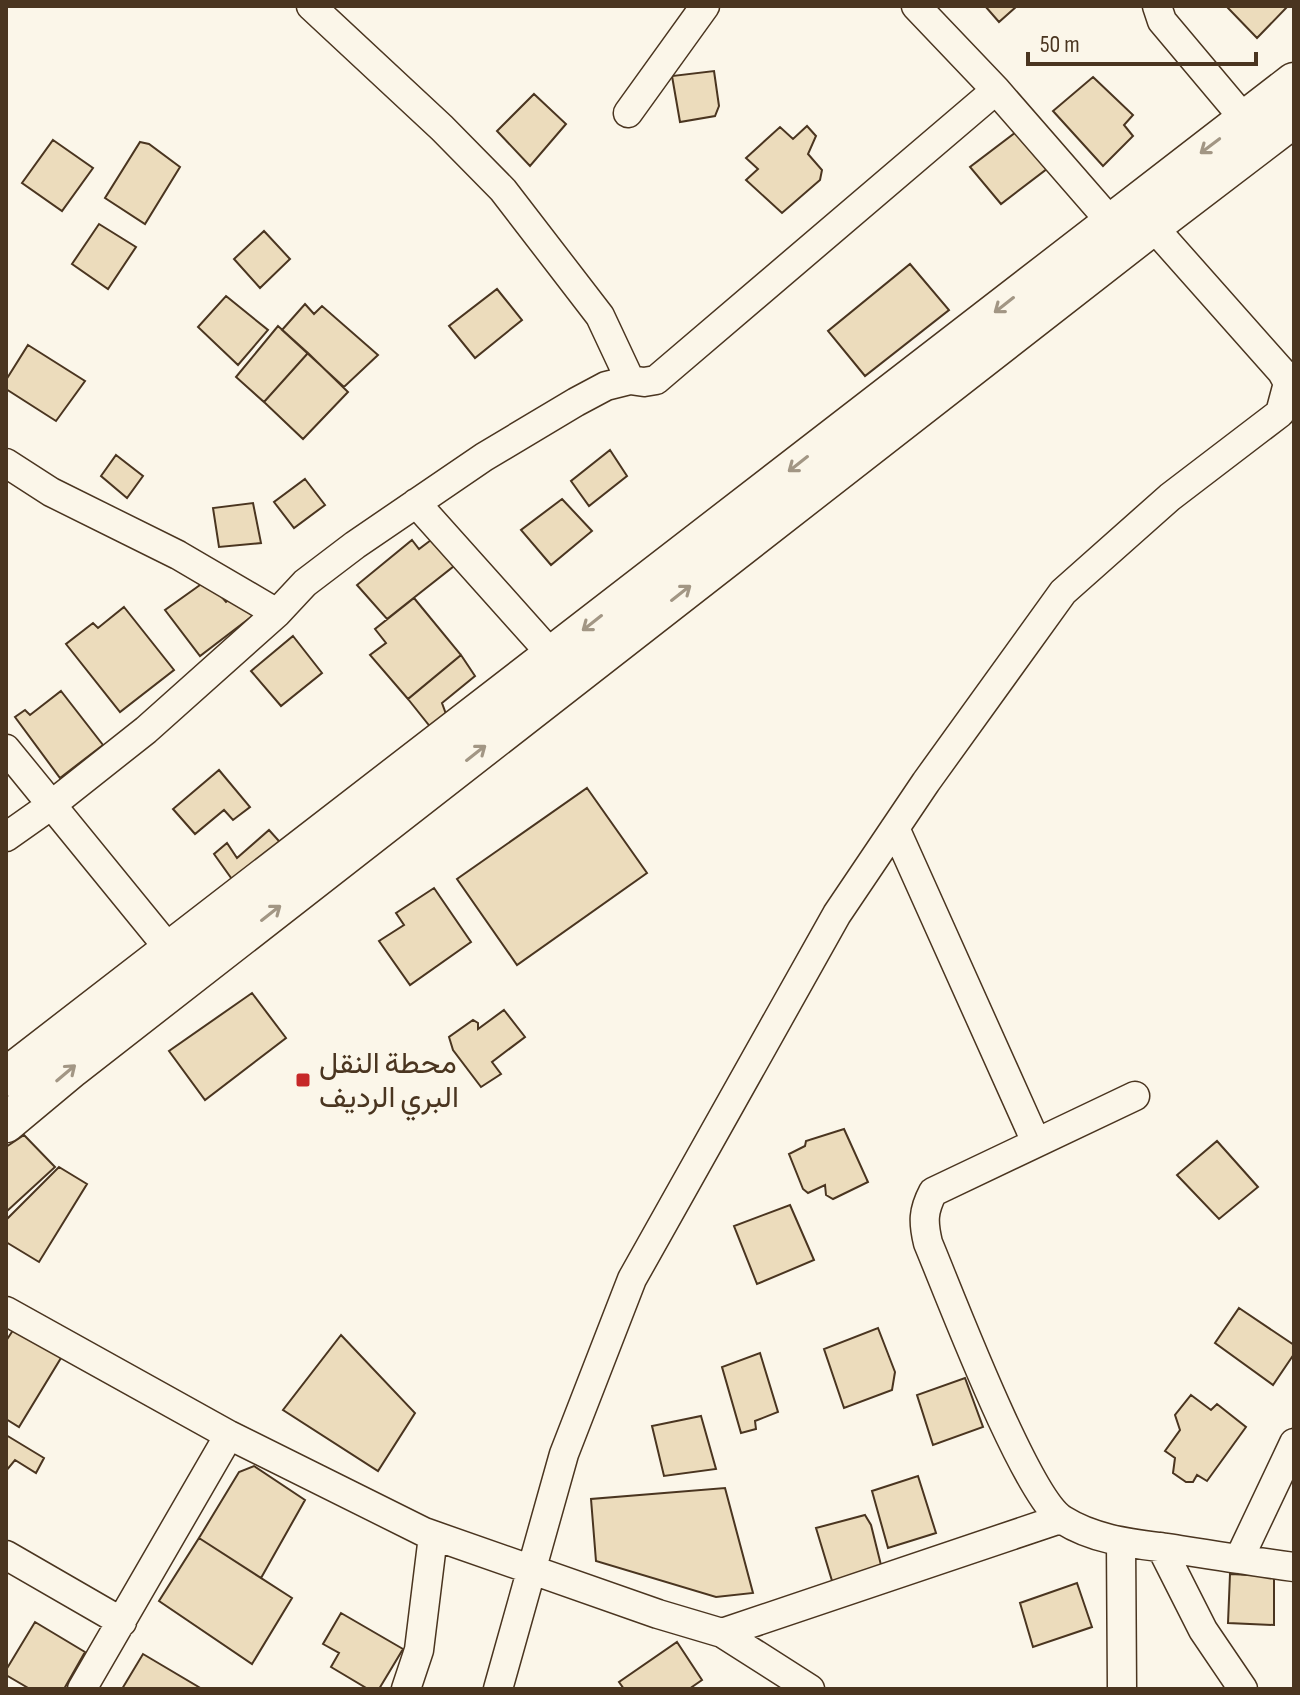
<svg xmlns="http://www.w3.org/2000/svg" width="1300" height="1695" viewBox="0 0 1300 1695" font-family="'Sofia Sans Condensed',Vazirmatn,sans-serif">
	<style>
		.building { fill: #ecdcbc; stroke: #4a3520; stroke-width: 2 }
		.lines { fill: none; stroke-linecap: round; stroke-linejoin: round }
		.street-casing { stroke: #4a3520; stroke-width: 31 }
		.secondary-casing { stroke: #4a3520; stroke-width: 41 }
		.street { stroke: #fbf6e9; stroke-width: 28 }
		.secondary { stroke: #fbf6e9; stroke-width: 38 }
		.oneway { stroke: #a29684 }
		.poi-dot { fill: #c62828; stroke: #fbf6e9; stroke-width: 3 }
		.labels { text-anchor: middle; stroke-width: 6; stroke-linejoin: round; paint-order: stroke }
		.poi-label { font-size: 30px; fill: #4a3520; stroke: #fbf6e9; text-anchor: start }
	</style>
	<rect width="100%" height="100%" fill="#fbf6e9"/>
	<path class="building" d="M985,6H1017L999,22Z
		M1230,6H1288L1257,38L1228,8Z
		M714,71L719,106L715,116L680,122L672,76Z
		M1093,77L1133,115L1124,125L1133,136L1103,166L1053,111Z
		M534,94L566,124L530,166L497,131Z
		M807,126L816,136L808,154L822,170L820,180L782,213L746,180L758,169L746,158L780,127L793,139Z
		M1020,129L1052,165L1001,204L970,167Z
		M53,140L93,168L62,211L22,183Z
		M140,142L149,144L180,167L145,224L105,198Z
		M99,224L136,247L108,289L72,264Z
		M264,231L290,259L260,288L234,259Z
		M910,264L949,310L865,376L828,331Z
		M497,289L522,320L475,358L449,326Z
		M226,296L268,330L238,365L198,327Z
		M305,304L314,314L322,306L378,355L344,387L282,330Z
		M278,326L308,353L264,402L236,377Z
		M28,345L85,381L56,421L6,389V380Z
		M308,353L348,392L303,439L264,402Z
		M610,450L627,476L589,506L571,481Z
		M116,455L143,476L127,498L101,476Z
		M305,479L325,505L294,528L274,502Z
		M562,499L592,531L551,565L521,530Z
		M253,503L261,543L219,547L213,508Z
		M412,540L419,549L431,540L454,566L387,619L357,585Z
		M207,580L226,602L234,596L255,614L200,656L165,610Z
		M414,598L461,655L408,699L370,655L386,643L375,629Z
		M124,607L174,670L120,712L66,644L93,623L98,628Z
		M293,636L322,673L281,706L251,671Z
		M461,655L475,676L442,703L446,714L432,729L408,699Z
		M61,691L103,745L60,778L15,717L25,710L30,715Z
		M219,770L250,807L233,820L224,810L195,834L173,809Z
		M587,788L647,873L517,965L457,879Z
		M269,830L288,851L239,889L214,854L227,843L237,858Z
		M434,888L471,942L410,985L379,941L404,925L396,913Z
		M252,993L286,1038L205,1100L169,1051Z
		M504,1010L525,1037L492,1062L501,1074L481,1087L453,1050L449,1037L473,1020L478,1023V1029Z
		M844,1129L868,1182L833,1199L826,1195L825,1185L808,1193L803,1189L789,1154L805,1146L806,1141Z
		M24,1135L55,1167L6,1212V1147Z
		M1217,1141L1258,1187L1219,1219L1177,1175Z
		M59,1167L87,1184L39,1262L6,1242V1220Z
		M790,1205L814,1260L757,1284L734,1226Z
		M1239,1308L1294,1345V1354L1273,1385L1215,1343Z
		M17,1324L64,1353L19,1427L6,1419V1341Z
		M878,1328L895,1372L892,1390L844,1408L824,1349Z
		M341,1335L415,1413L378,1471L283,1410Z
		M760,1353L778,1412L755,1421L756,1429L741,1433L722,1367Z
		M965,1378L983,1427L933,1445L917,1395Z
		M1191,1395L1211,1410L1217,1404L1246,1427L1207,1481L1197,1475L1193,1482H1186L1173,1473L1175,1458L1165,1451L1180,1430L1175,1415Z
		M701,1416L716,1469L664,1476L652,1426Z
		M6,1435L44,1458L36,1473L15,1460L6,1471Z
		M254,1466L305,1500L261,1578L199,1538L239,1472Z
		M918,1476L936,1533L888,1548L872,1491Z
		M725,1488L753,1593L716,1597L596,1561L591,1499Z
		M865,1515L871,1525L882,1569L833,1584L816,1528Z
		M199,1538L292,1598L252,1664L159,1601Z
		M1230,1574L1274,1576V1625L1228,1623Z
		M1077,1583L1092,1627L1033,1647L1020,1603Z
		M341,1613L403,1649L379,1689H368L331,1667L339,1653L323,1644Z
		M35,1622L85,1652L64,1689H30L6,1675V1670Z
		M677,1642L702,1680L689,1689H624L619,1682Z
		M143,1654L202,1689H122Z"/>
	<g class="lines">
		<defs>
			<path id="street" d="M311,6L442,128L503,190L600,316L630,380
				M916,6L996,90L1111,222
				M1157,6L1162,21L1257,134
				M628,113L705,6
				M6,463L51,492L178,555L277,613
				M416,503L552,655
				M6,749L170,950
				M895,828L1036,1142
				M6,837L50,806L146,730L277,613L305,583L355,545L484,457L576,402L606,386L630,380L644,382L656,380L996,90
				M1135,1096L933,1192C923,1211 923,1222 928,1243C949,1293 1026,1497 1063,1520C1098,1542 1140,1544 1180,1550C1218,1556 1256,1562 1294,1567
				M6,1311L229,1435L424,1532L658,1614L722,1633L810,1689
				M1121,1542L1122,1689
				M1161,1547L1203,1630L1243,1689
				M6,1555L122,1622
				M1239,1559L1294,1443
				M722,1633L1060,1519
				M82,1689L229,1435
				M406,1689L419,1650L433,1536
				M498,1689L564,1454L632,1279L837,914L926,782L1063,592L1170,497L1280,413L1288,383L1282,372L1140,212"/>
			<path id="secondary" d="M6,1077L1294,82
				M6,1123L72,1068L1151,227L1294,118"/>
		</defs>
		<use href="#street" class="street-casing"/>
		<use href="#secondary" class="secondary-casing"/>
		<use href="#street" class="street"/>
		<use href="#secondary" class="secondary"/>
	</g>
	<defs><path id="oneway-shaft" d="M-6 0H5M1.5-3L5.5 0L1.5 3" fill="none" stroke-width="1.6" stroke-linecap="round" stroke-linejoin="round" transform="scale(2)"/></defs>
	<g class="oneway">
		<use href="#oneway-shaft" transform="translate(1210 146) rotate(143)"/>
		<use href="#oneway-shaft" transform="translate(1004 305) rotate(142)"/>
		<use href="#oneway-shaft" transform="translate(798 464) rotate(142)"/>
		<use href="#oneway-shaft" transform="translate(681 593) rotate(-38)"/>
		<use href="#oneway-shaft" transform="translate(592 623) rotate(142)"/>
		<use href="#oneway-shaft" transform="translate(476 753) rotate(-38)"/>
		<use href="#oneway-shaft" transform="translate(271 913) rotate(-38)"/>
		<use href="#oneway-shaft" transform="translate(66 1073) rotate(-40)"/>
	</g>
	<rect class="poi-dot" x="295" y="1072" width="16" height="16" rx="4"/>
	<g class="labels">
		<g class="poi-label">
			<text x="319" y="1073">محطة النقل<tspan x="319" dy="34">البري الرديف</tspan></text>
		</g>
	</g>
	<rect width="1300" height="1695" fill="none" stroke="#4a3520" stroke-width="16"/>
	<path d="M1028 52v12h228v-12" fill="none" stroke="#4a3520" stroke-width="4"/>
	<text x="1040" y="52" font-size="24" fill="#4a3520" stroke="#fbf6e9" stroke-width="6" paint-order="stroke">50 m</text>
</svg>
